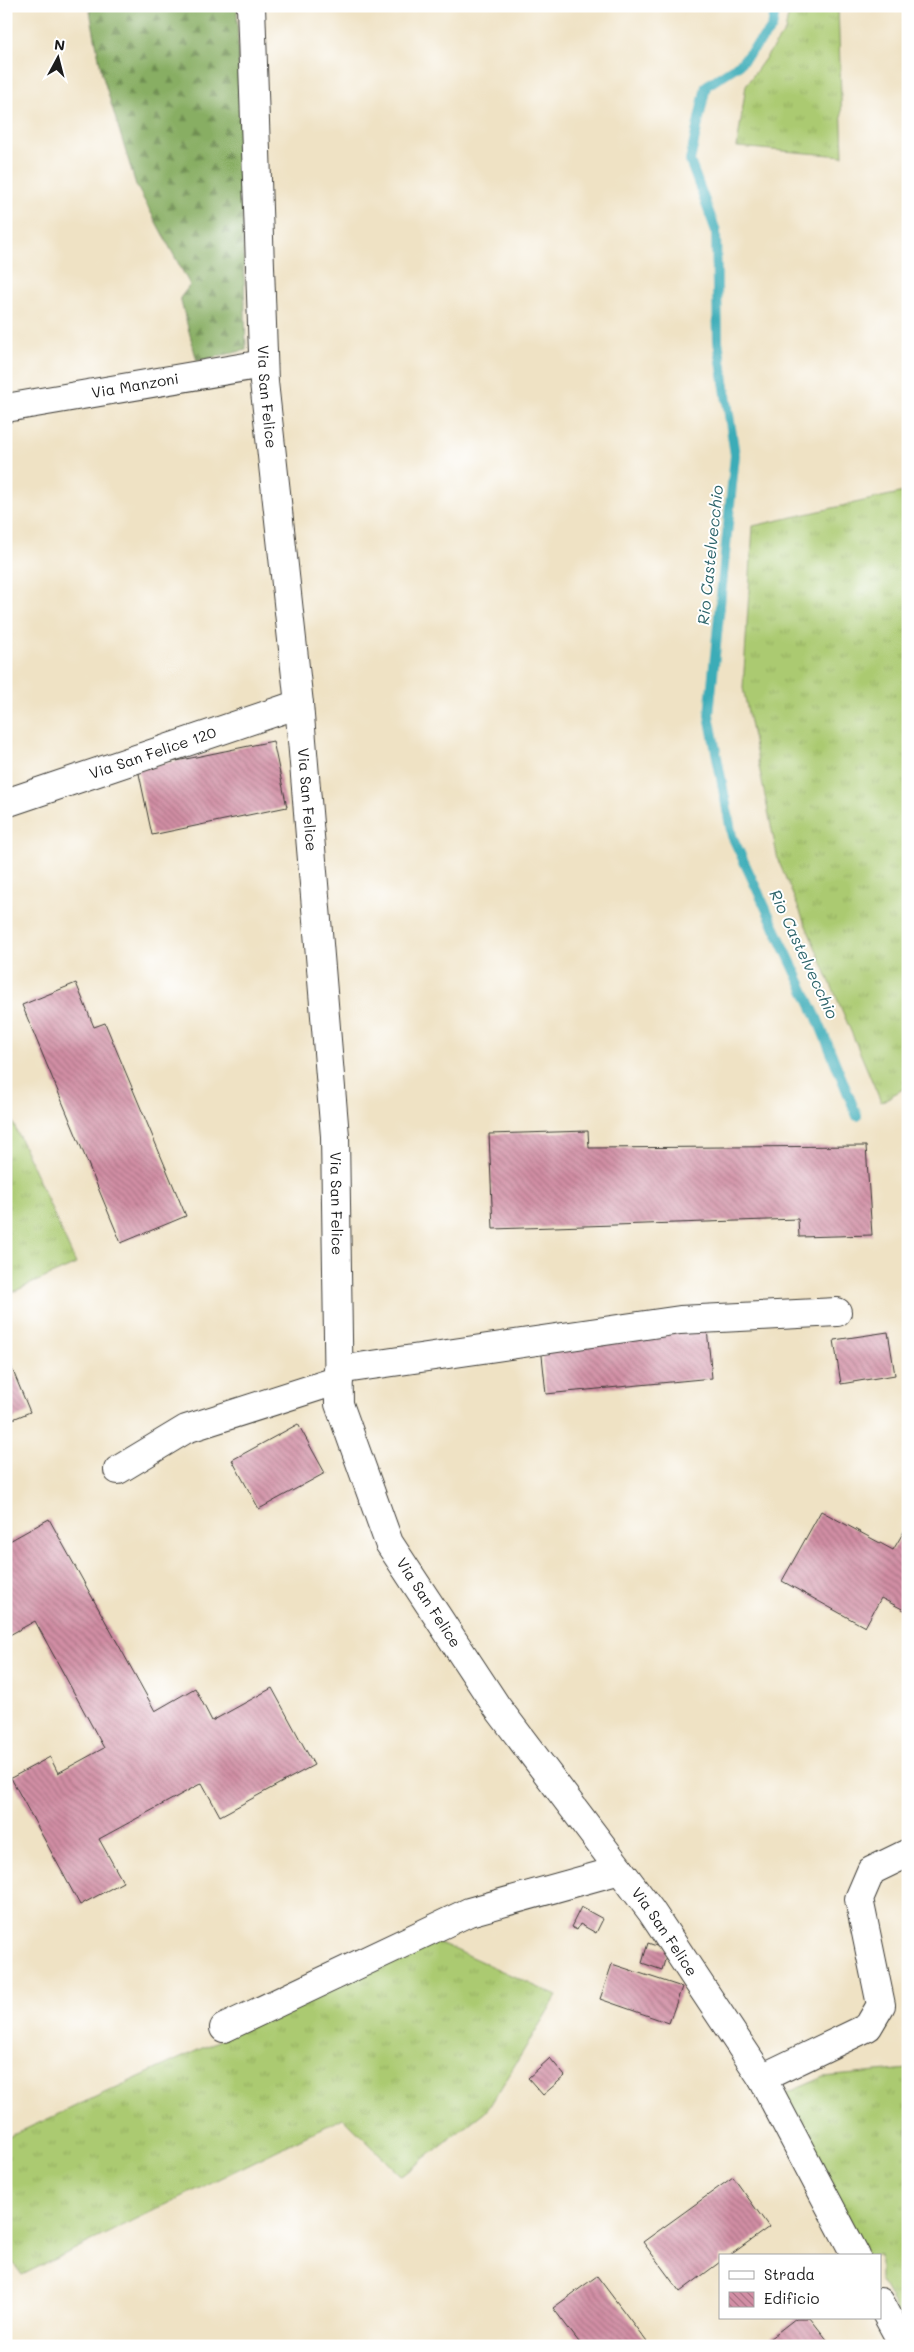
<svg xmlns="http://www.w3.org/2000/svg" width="914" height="2352" viewBox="0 0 914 2352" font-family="Mali,sans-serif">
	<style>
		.grass { fill: url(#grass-tufts); stroke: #647346 }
		.forest { fill: url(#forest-firs); stroke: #526540 }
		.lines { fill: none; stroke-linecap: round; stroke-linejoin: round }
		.stream { stroke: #3bacb7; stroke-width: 10 }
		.building { fill: url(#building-back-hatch) }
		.minor-casing { stroke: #3c3a35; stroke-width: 30 }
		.minor { stroke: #fff; stroke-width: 28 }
		.labels { text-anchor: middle; stroke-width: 4; stroke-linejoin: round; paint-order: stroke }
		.street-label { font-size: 15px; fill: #1c1c1c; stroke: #fff }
		.water-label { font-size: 16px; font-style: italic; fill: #2c646a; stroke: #fff }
	</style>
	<defs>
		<pattern id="grass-tufts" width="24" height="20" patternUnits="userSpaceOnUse" patternTransform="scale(1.25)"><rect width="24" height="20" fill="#abca71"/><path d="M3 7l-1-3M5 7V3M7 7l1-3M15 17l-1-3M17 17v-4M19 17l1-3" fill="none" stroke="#93ad61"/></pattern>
		<pattern id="forest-firs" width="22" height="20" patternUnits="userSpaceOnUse" patternTransform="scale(1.25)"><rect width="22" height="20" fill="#88ae63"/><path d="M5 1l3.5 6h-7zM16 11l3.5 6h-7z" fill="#6e8d51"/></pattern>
		<pattern id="building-back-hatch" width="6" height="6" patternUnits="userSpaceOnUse" patternTransform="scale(1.25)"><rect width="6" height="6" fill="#d18ea4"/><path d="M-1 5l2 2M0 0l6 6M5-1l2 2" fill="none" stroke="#a97385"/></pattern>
	</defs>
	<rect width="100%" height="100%" fill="#fff"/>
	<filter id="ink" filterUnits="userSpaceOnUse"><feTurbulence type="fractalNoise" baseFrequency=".02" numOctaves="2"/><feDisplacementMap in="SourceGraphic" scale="10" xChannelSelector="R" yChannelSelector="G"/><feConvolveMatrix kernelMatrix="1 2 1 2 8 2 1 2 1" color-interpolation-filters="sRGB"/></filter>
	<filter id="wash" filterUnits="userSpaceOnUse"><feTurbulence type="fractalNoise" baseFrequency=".0096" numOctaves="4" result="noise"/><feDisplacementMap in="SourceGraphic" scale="20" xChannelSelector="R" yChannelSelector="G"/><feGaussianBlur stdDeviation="1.12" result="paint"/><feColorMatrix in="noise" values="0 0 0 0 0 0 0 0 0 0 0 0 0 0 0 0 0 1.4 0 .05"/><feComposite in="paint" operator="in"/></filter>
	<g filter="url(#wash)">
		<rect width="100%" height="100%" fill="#efe2c4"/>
		<path class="grass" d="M790,6H838L843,156L737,147L746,85L785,31Z
			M908,491V1086L881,1102L778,860L743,688L753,526Z
			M6,1107L76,1264L6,1295Z
			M436,1941L557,1996L488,2109L402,2176L343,2118L22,2275L6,2253V2138Z
			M908,2069V2331L880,2280V2256H868L782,2095L824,2077Z"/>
		<path class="forest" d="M89,6H237L246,350L197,361L180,298L190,285L136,185L102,74Z"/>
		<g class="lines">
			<path class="stream" d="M776,6L772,28L740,64L706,86L690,161L716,231L718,341L735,455L709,715L732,836L817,1018L857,1116"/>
		</g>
		<g id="blocks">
			<path class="building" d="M273,741L287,807L152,835L138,769Z
				M76,983L94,1027L105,1023L186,1216L121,1243L22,1005Z
				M588,1131L589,1148L866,1146L872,1235L799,1237L798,1219L493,1229L489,1134Z
				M707,1329L712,1378L546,1394L541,1346Z
				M888,1332L895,1375L841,1384L834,1340Z
				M6,1354L30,1412L6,1422Z
				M298,1424L325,1473L259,1509L232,1460Z
				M821,1511L893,1550L906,1528L908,1529V1612L881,1598L865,1627L782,1581Z
				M49,1519L155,1711L195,1688L212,1721L272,1688L314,1765L220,1816L202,1783L99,1839L123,1882L80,1905L11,1778L50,1757L58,1773L104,1748L35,1621L6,1637V1543Z
				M581,1907L603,1919L596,1933L580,1924L577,1930L571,1927Z
				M648,1943L668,1950L662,1970L642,1963Z
				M612,1964L682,1987L669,2023L600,1999Z
				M550,2058L565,2076L543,2095L528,2078Z
				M733,2177L769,2227L729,2256H720V2262L680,2292L643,2242Z
				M597,2276L650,2346H582L553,2308Z
				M796,2318H810L832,2346H760Z"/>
		</g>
	</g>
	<g filter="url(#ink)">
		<use href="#blocks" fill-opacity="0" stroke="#3c3a35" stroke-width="1"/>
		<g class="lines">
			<defs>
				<g id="minor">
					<path id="s1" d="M251,6L264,382L299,704L335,1136L339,1404L389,1543L497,1707L651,1911L762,2078L856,2256"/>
					<path id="s2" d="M6,408L263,364"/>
					<path id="s3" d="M6,803L299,704"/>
					<path d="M338,1370L680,1320L837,1312"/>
					<path d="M118,1470L186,1429L339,1380"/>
					<path d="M224,2028L469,1912L620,1870"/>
					<path d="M762,2078L868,2027L881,2005L859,1899L871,1871L908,1853"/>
					<path d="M880,2302L904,2346"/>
				</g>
			</defs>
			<use href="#minor" class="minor-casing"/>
			<use href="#minor" class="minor"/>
		</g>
	</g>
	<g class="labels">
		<g class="street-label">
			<text dy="5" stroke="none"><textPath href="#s2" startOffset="131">Via Manzoni</textPath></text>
			<text dy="5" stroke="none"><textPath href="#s1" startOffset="391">Via San Felice</textPath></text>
			<text dy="5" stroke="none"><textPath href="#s3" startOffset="155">Via San Felice 120</textPath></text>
			<text dy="5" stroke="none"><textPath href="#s1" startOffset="796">Via San Felice</textPath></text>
			<text dy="5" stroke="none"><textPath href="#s1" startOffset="1201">Via San Felice</textPath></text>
			<text dy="5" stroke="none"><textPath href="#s1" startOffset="1621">Via San Felice</textPath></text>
			<text dy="5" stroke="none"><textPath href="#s1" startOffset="2026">Via San Felice</textPath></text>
		</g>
		<g class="water-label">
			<text transform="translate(710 555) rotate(-84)" y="6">Rio Castelvecchio</text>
			<text transform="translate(804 954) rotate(65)" y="6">Rio Castelvecchio</text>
		</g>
	</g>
	<rect width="914" height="2352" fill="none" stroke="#fff" stroke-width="25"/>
	<rect x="719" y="2254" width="162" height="65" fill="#ffffff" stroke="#a4a4a4"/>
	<rect x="729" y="2271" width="25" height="8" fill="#ffffff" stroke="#a4a4a4"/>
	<text x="764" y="2280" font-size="15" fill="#1c1c1c">Strada</text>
	<rect x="729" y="2292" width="25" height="15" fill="url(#building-back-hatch)" stroke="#a4a4a4"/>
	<text x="764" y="2304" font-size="15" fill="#1c1c1c">Edificio</text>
	<g transform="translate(58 58) rotate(7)" stroke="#ffffff" stroke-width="4" paint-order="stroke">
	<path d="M0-4L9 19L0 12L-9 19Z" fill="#1c1c1c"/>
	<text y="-8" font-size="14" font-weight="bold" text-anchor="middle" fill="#1c1c1c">N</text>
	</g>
</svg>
